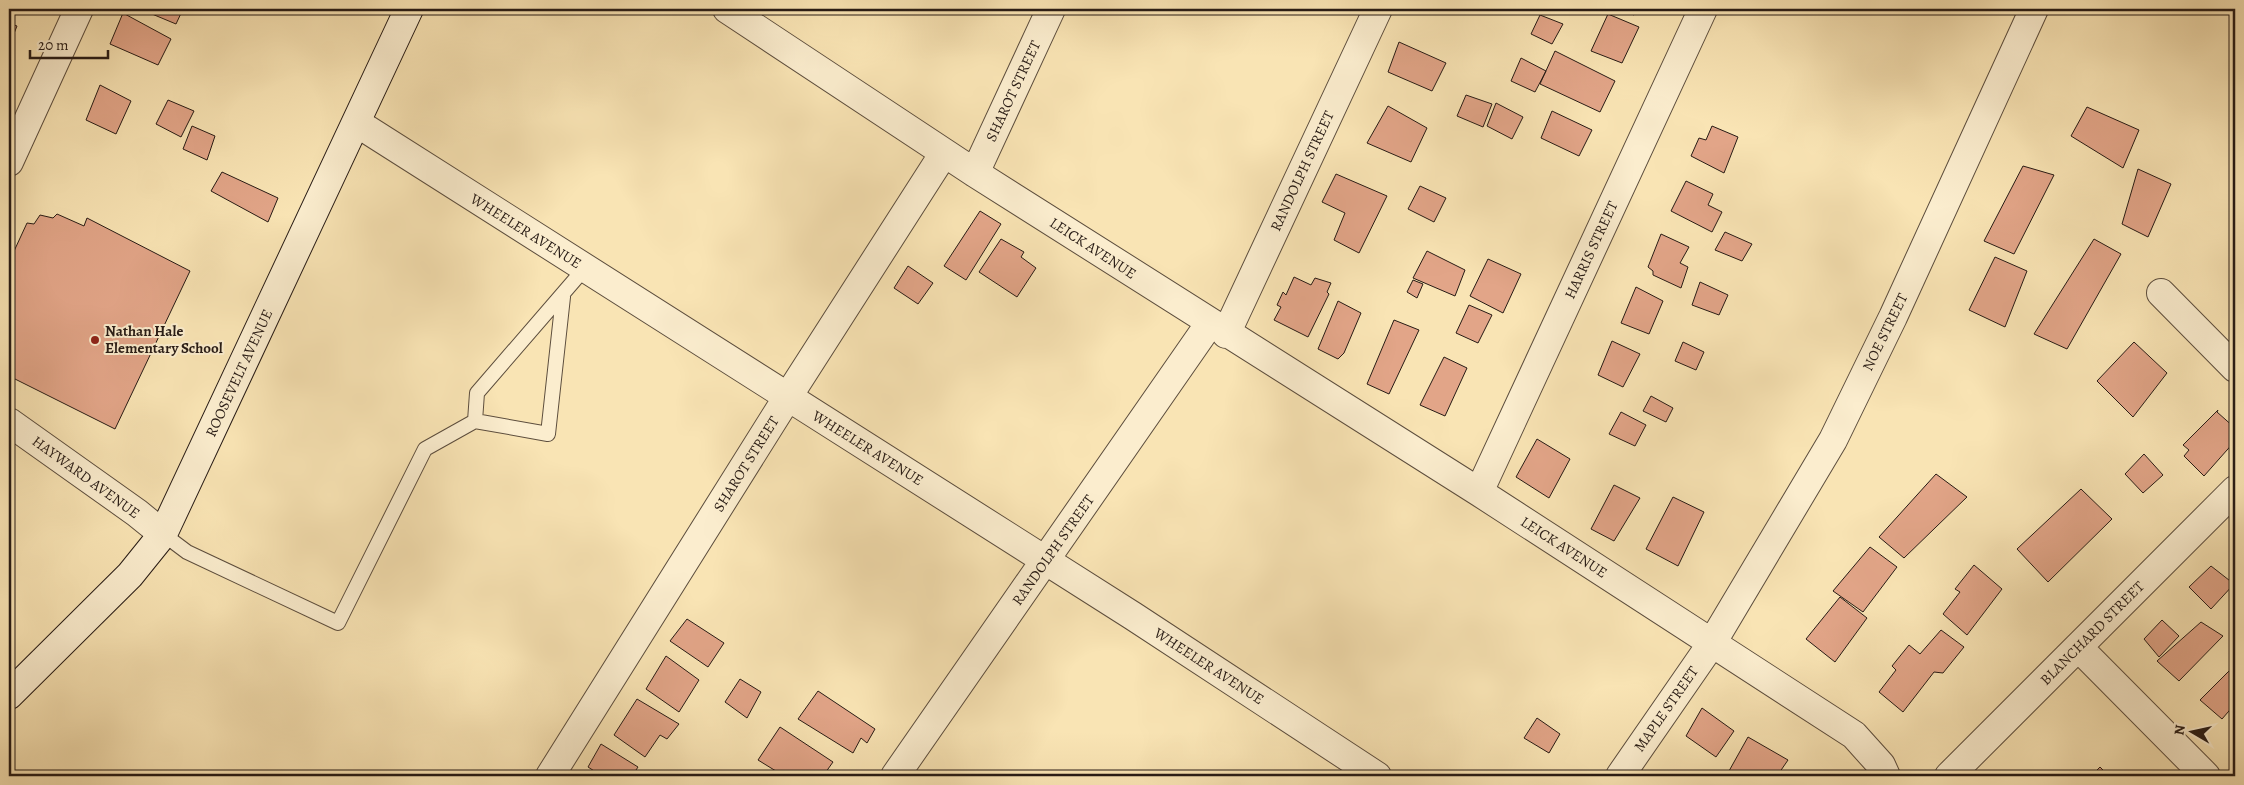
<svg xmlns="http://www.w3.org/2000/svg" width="2244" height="785" viewBox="0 0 2244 785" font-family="Alegreya,serif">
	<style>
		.building { fill: #e2a588; stroke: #271b15 }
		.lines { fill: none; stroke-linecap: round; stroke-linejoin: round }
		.lane-casing { stroke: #5c4d3d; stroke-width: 16 }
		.street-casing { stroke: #5c4d3d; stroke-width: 30 }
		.secondary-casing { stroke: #271b15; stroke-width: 30 }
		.lane { stroke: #fbedce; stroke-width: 14 }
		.street { stroke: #fbedce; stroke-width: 28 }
		.secondary { stroke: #fbedce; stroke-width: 28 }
		.poi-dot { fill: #8f2418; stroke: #fbedce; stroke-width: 2 }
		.labels { text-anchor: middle; stroke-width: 4; stroke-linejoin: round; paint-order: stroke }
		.street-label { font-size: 15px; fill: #271b15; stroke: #fbedce }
		.poi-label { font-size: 15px; font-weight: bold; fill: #271b15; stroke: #fbedce; text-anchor: start }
	</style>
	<rect width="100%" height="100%" fill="#f9e4b4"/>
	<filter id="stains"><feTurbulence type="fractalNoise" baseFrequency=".004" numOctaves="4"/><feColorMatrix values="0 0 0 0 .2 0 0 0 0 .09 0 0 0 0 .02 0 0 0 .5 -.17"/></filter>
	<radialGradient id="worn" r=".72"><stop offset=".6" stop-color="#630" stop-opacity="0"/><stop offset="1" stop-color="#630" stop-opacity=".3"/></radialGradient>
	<path class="building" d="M140,9H183L176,24Z
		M1622,9H1637L1634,15Z
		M123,13L171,39L158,65L110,44Z
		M1608,14L1639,27L1622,63L1591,51Z
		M1540,15L1563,24L1552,44L1531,34Z
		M9,23L17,26L9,46Z
		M1399,42L1446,63L1432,91L1388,72Z
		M1555,51L1615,81L1600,112L1540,84Z
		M1521,58L1546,71L1535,92L1511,81Z
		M100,85L131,101L116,134L86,120Z
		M1466,95L1492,104L1483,127L1457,116Z
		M168,100L194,111L181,137L156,124Z
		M1496,103L1523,117L1512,139L1487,126Z
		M1388,106L1427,128L1411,162L1367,143Z
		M2087,107L2139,130L2123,168L2071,136Z
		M1552,111L1592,130L1579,156L1541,138Z
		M192,126L215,136L207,160L183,149Z
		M1712,126L1738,137L1724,173L1691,156L1699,138L1706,140Z
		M2023,166L2054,175L2014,254L1984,241Z
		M2138,169L2171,184L2148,237L2122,224Z
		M222,172L278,198L268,222L211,191Z
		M1336,174L1387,196L1359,253L1334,240L1345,213L1322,202Z
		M1686,181L1713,194L1708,205L1722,212L1712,232L1671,211Z
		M1420,186L1446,198L1434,222L1408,209Z
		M980,211L1001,224L966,280L944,266Z
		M57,214L84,226L87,218L190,271L115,429L9,376V262L27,223L34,224L40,215L53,218Z
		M1725,232L1752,244L1742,261L1715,250Z
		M1661,234L1689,247L1680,263L1688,267L1681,288L1653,275V271L1648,267Z
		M1001,239L1024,252L1021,257L1036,268L1017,297L979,272Z
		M2094,239L2121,254L2067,349L2034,334Z
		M1427,251L1465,270L1455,296L1413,278Z
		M1995,257L2027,271L2005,327L1969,310Z
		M1488,259L1521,274L1503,313L1470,296Z
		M908,266L933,283L918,304L894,288Z
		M1294,277L1311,285L1315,278L1331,283L1327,292L1329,294L1308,337L1274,320L1281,307L1277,305L1283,292L1286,295Z
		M1413,280L1423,284L1417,298L1407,292Z
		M1700,282L1728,295L1719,315L1692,305Z
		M1636,287L1663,301L1649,334L1621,323Z
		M1338,301L1361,313L1344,353L1338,359L1318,349Z
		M1469,305L1492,315L1478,343L1456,333Z
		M1394,320L1419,330L1389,394L1367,384Z
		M1612,341L1640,354L1623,387L1598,375Z
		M1683,342L1704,352L1696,370L1675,361Z
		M2134,342L2167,373L2133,417L2097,381Z
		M1444,357L1467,368L1445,416L1420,405Z
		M1651,396L1673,408L1666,422L1643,411Z
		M2218,410L2217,412L2235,428V441L2204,476L2184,456L2189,450L2183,445Z
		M1621,412L1646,425L1635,446L1609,434Z
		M1537,439L1570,459L1549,498L1516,477Z
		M2144,454L2163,475L2143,493L2125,474Z
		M1936,474L1967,497L1904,558L1879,537Z
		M1614,485L1640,498L1614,541L1591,529Z
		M2081,489L2112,519L2048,582L2017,549Z
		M1673,497L1704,512L1678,566L1646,549Z
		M1870,547L1897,567L1863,612L1833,591Z
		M1974,565L2002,589L1967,635L1943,614L1960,592L1955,589Z
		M2211,566L2234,584L2211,609L2189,587Z
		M1840,597L1867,618L1835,662L1806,639Z
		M687,619L724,643L708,667L670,641Z
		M2162,620L2179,636L2159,657L2144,639Z
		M2201,622L2223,636L2179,681L2157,661Z
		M1941,630L1964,647L1943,673L1934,672L1903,712L1879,692L1896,670L1892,666L1909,645L1920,654Z
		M666,656L699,680L679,712L646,689Z
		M2233,667L2235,704L2222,719L2200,700Z
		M740,679L761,692L747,718L725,702Z
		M818,691L875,729L867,743L861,738L853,753L798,719Z
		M637,699L679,724L667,739L660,735L645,757L614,735Z
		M1702,708L1734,731L1716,757L1686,736Z
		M1537,718L1560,734L1549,753L1524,738Z
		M780,727L833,762L823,776H784L758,760Z
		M1748,737L1788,760L1777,776H1737L1729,771Z
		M601,744L638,767L632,776H602L588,767Z
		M2100,767L2109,776H2091Z"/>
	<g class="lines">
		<defs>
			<path id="lane" d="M563,297L548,434L475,421L477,393L585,268
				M163,534L187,552L338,623L425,449L475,421"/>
			<path id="street" d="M727,9L975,173L1479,492L1854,735L1881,765L1886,776
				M357,123L1133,616L1377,776
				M9,162L79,9
				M975,173L1051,9
				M2161,293L2235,368
				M1226,334L1378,9
				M9,422L137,513L163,534
				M1479,492L1703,9
				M2078,647L2206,776
				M550,776L787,398L944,153
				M895,776L1210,323
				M1620,776L1712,643L1833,440L1893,317L2034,9
				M1949,776L2235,490"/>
			<path id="secondary" d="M9,695L130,575L163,534L409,9"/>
		</defs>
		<use href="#lane" class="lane-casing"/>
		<use href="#street" class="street-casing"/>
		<use href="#secondary" class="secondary-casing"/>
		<use href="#lane" class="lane"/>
		<use href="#street" class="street"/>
		<use href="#secondary" class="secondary"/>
	</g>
	<circle class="poi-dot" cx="95" cy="340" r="5"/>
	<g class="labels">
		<g class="street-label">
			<text transform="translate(1013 91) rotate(-65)" y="5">SHAROT STREET</text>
			<text transform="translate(1302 171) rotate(-65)" y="5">RANDOLPH STREET</text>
			<text transform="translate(526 231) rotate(32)" y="5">WHEELER AVENUE</text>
			<text transform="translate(1093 248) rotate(33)" y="5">LEICK AVENUE</text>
			<text transform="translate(1591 250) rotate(-65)" y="5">HARRIS STREET</text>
			<text transform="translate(1885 332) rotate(-64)" y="5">NOE STREET</text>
			<text transform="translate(239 373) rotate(-65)" y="5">ROOSEVELT AVENUE</text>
			<text transform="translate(868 448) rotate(32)" y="5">WHEELER AVENUE</text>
			<text transform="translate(746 464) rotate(-58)" y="5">SHAROT STREET</text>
			<text transform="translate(86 477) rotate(36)" y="5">HAYWARD AVENUE</text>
			<text transform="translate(1564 547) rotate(33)" y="5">LEICK AVENUE</text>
			<text transform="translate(1053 550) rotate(-55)" y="5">RANDOLPH STREET</text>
			<text transform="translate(2092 633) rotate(-45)" y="5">BLANCHARD STREET</text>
			<text transform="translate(1209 666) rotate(33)" y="5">WHEELER AVENUE</text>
			<text transform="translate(1666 709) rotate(-55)" y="5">MAPLE STREET</text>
		</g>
		<g class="poi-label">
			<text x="105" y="336">Nathan Hale<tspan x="105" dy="17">Elementary School</tspan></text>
		</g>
	</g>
	<rect width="2244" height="785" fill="none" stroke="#f9e4b4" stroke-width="30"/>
	<rect x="10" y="10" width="2224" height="765" fill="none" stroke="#271b15" stroke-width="2.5"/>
	<rect x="15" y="15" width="2214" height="755" fill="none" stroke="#271b15"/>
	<g transform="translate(2192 732) rotate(279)" stroke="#fbedce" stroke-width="4" paint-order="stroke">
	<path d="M0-4L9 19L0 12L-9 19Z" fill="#271b15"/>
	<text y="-8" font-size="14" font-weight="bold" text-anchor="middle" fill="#271b15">N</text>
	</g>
	<path d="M30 50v8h78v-8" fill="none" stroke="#271b15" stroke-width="2.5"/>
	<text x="38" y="50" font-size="15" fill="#271b15" stroke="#fbedce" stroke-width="4" paint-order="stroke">20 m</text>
	<rect width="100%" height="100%" filter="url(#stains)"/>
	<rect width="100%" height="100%" fill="url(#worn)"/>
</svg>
